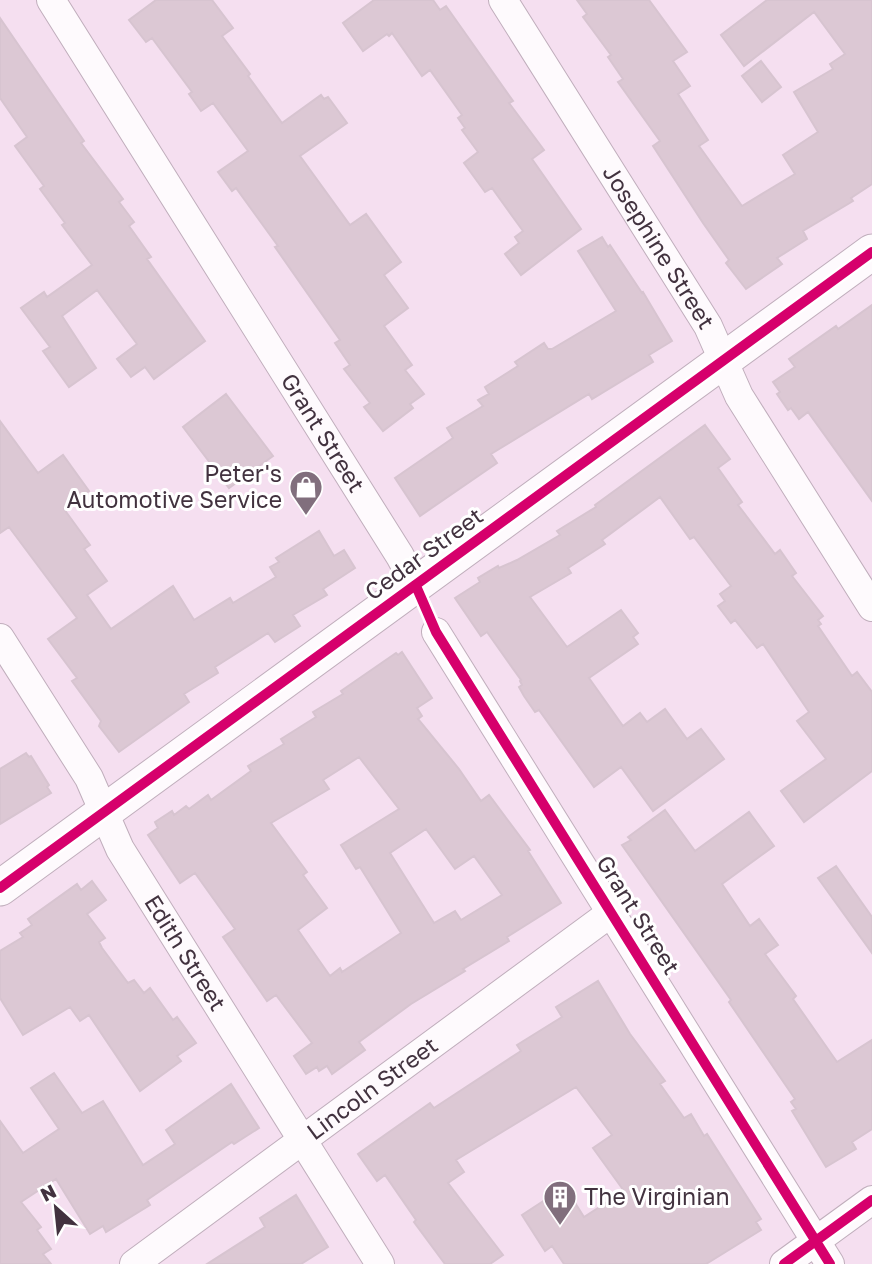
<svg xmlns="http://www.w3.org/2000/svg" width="872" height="1264" viewBox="0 0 872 1264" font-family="'Golos Text',sans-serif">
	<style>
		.building { fill: #dcc8d4; stroke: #d7c4d0; stroke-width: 2; fill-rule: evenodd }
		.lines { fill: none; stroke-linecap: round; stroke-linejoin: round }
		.minor-casing { stroke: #c0aebc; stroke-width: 30 }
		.tertiary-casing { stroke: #c0aebc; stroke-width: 37 }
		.minor { stroke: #fefafd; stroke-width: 28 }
		.tertiary { stroke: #fefafd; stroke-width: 35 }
		.cycleway-casing { stroke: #fff; stroke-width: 15 }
		.cycleway { stroke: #d6006c; stroke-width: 10 }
		.labels { text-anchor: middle; stroke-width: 6; stroke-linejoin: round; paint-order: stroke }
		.street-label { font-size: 23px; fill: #42323f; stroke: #fff }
		.poi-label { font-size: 23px; fill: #42323f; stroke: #fff; text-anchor: end }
	</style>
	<rect width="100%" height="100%" fill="#f5dff0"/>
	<path class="building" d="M156,0H212L233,28L222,36L250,74L248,76L282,123L321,95L324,99L328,97L347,123L300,156L350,225L366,214L401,262L384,275L408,308L384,326L412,365L405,370L424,394L410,404L413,408L383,431L364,407L370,403L344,369L350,365L335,343L340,340L275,247L278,246L236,188L232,191L218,172L248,151L213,103L201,111L189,94L192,92L152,38L146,42L129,20Z
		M374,0H433L440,10L446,6L513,101L509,103L544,150L532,159L581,229L521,275L505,254L519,243L515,237L523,231L492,188L485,192L464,163L478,152L462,130L465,128L458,118L462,115L430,70L422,76L392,33L389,36L387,34L363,51L343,23Z
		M577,0H649L687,52L673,61L690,86L678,94L708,140L699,146L742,206L795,174L783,155L818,132L794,92L833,69L830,64L845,54L814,12L744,66L721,35L767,0H872V184L851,198L853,201L803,231L807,239L777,258L782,264L746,289L726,263L729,260L703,223L653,146L660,141L618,82L623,79L608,57L611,55L583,17L587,14Z
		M0,18L84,141L81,143L123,199L119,202L134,222L129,226L151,257L147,259L205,341L154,379L145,367L131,377L117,359L137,344L97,290L62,316L96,368L69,387L43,351L50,347L21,308L44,292L47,297L92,265L62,225L65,223L40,189L44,186L15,146L27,137L0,98Z
		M761,61L781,87L762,102L742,76Z
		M602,237L608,247L610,245L642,293L643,292L672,341L649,355L653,362L592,399L589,394L491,454L497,463L420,516L395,478L453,438L447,428L483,406L478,400L489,394L485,387L518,366L515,362L544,343L548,349H552L616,311L578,251Z
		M872,305V501L808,412L799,419L791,408L788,410L777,394L780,392L773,382L795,367L789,359L836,326L838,329Z
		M226,394L273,456L229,488L183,427Z
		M0,421L38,473L63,455L89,491L64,509L90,545L84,549L107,581L87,595L111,629L173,586L194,620L230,598L233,603L276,577L270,567L279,562L276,558L319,531L334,556L344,550L355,568L323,589L327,595L293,615L300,626L275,642L268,633L215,667L218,673L184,694L189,702L119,752L99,726L101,721L72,681L77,678L48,639L77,618L9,527L0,533Z
		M705,425L730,459L718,468L742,502L738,505L775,554L780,550L796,573L792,576L823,616L818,620L821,624L818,626L852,676L857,672L872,692V771L804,822L781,791L826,759L797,721L809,712L763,644L757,648L735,620L731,623L718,606L725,601L720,594L731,586L694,537L690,539L660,497L602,540L605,544L568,568L571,573L530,597L567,647L621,610L638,633L633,637L638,644L589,678L623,726L640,713L647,722L665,709L687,739L701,729L724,759L653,811L621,767L594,787L539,710L535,712L524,696L519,687L522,685L520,681L521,680L487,632L481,636L455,598L480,582L478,578L498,566L499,568L517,560L560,535L557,531L596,507L595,505Z
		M402,652L432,698L417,708L422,716L418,719L459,769L481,801L489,795L530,850L528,851L561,903L507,937L509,941L463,969L465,971L411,1004L359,1042L365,1050L332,1074L327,1066L319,1071L317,1067L306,1074L294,1056L312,1043L276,995L267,1001L223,937L235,929L195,873L180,883L148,835L158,828L155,822L172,811L174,815L186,806L189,809L208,795L211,800L251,771L248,766L284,744L281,739L316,717L313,712L343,694L341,691L396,653L398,655ZM359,757L399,809L341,845L356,869L360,867L401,933L342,972L340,968L330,976L298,930L327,908L303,875L307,872L271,823L329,789L323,780ZM426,829L455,869L474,856L502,895L461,920L455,911L434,923L390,853Z
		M26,753L29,757L31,756L49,785L47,787L51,793L0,824V769Z
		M665,810L695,851L749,812L774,846L722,884L750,926L759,919L778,945L765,954L796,996L793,999L837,1062L872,1040V1129L852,1142L856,1149L826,1167L792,1111L796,1109L791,1102L795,1099L729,1002L731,1000L622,845L631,840L628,837Z
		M836,866L872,917V953L818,878Z
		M92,881L106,900L87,914L105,938L99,942L102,948L128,983L134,980L144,993L150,988L173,1020L177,1017L196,1043L177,1056L181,1061L140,1091L89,1015L80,1021L70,1007L23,1035L0,998V951L23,937L20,933L32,925L28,919L77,884L81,890Z
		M598,981L630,1034L665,1081L660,1084L684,1118L691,1114L704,1136L707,1134L761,1219L756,1222L761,1230L706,1264H564L552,1246L545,1251L522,1215L565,1187L584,1217L624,1191L593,1148L612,1135L576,1087L456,1160L464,1172L448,1183L503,1255L490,1264H445L414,1222L416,1220L385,1175L377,1181L358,1154L430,1103L434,1108L521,1051L517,1045L562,1017L556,1007Z
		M54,1073L82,1113L103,1101L143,1165L175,1144L166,1130L231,1084L259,1128L234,1144L232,1142L147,1200L150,1205L106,1232L103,1226L90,1234L56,1179L21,1202L41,1227L37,1230L51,1249L43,1254L51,1264H0V1121L23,1153L59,1129L31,1088Z
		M296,1195L328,1247L301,1264H207L265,1227L260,1218Z"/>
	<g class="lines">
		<defs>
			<g id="minor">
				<path id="s1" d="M51,0L400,556L416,586"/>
				<path id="s2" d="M503,0L708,326L739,396L872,607"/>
				<path d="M436,632L830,1264"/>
				<path id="s3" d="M0,638L89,778L120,849L380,1264"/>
				<path id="s4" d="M134,1264L612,912"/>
				<path d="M784,1264L872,1200"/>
			</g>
			<path id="tertiary" d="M0,888L872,252"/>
		</defs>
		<use href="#minor" class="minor-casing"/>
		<use href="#tertiary" class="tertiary-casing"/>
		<use href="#minor" class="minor"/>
		<use href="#tertiary" class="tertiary"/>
		<defs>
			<path id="cycleway" d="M416,586L436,632L830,1264
				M0,888L872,252
				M784,1264L872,1200"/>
		</defs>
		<use href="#cycleway" class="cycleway-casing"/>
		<use href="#cycleway" class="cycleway"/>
	</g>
	<defs>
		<symbol id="shop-pin" viewBox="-11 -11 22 30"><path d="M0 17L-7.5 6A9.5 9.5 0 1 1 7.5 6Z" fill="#816f7d" stroke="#fff"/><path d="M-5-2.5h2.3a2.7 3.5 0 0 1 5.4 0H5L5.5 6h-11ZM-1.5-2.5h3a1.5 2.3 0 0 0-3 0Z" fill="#fff"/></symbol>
		<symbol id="building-pin" viewBox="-11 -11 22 30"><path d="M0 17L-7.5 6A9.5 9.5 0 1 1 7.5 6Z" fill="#816f7d" stroke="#fff"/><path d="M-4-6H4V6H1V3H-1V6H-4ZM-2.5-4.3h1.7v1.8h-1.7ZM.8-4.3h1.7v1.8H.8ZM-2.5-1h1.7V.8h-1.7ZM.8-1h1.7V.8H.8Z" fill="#fff"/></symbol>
	</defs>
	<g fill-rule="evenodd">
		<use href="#shop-pin" x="287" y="468" width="38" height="52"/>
		<use href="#building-pin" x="541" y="1178" width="38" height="52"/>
	</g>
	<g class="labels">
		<g class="street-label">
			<text dy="8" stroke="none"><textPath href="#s2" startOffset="292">Josephine Street</textPath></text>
			<text dy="8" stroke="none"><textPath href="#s1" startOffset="511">Grant Street</textPath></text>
			<text transform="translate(424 554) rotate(-36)" y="8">Cedar Street</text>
			<text transform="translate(638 915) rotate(58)" y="8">Grant Street</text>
			<text dy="8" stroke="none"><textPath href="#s3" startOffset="366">Edith Street</textPath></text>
			<text dy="8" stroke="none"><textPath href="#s4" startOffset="296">Lincoln Street</textPath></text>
		</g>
		<g class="poi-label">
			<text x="282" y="482">Peter's<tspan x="282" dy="26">Automotive Service</tspan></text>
			<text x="584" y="1205" text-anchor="start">The Virginian</text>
		</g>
	</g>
	<g transform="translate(56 1208) rotate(333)" stroke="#ffffff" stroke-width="5" paint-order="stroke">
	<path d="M0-5L12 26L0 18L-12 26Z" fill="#42323f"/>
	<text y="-10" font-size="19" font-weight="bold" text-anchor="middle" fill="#42323f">N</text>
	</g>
</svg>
